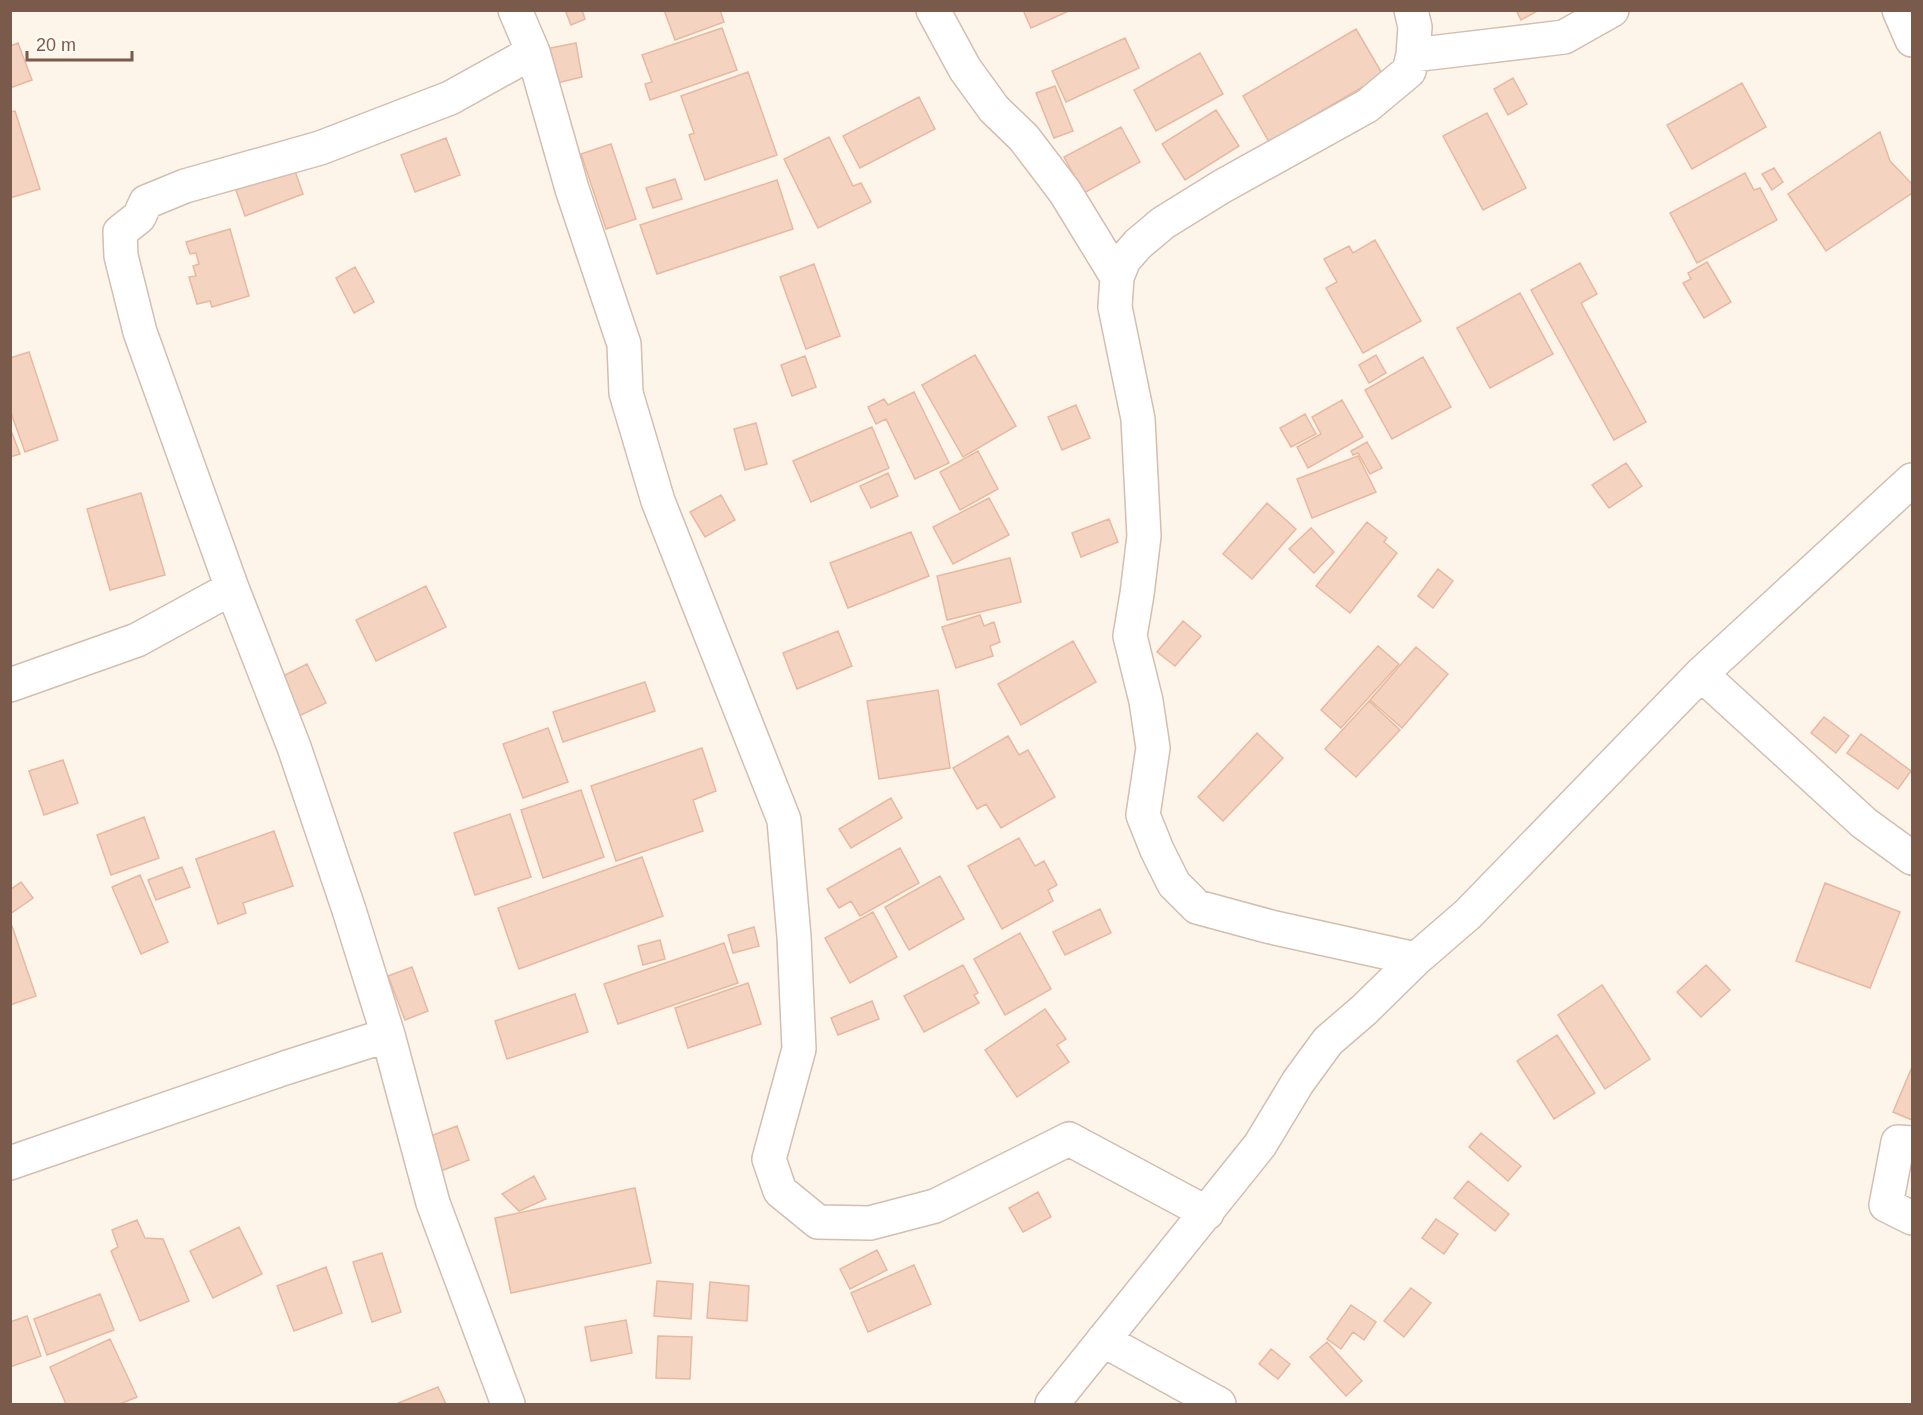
<svg xmlns="http://www.w3.org/2000/svg" width="1923" height="1415" viewBox="0 0 1923 1415" font-family="Helvetica,sans-serif">
<style>
.building{fill:#f4d3c0;stroke:#e8b8a0;stroke-width:1.5}
.lines{fill:none;stroke-linecap:round;stroke-linejoin:round}
.minor-casing{stroke:#d3beb1;stroke-width:36}
.minor{stroke:#fff;stroke-width:33}
</style>
<rect width="100%" height="100%" fill="#fdf5ea"/>
<!-- building -->
<path class="building" d="M565 10H582L585 19 571 25Z
M664 10H720L724 22 675 40Z
M1023 10H1071L1031 28Z
M1516 10H1539L1521 20Z
M722 28 737 70 650 100 645 84 652 82 642 55Z
M1356 29 1383 75 1269 142 1243 96Z
M1125 38 1139 68 1066 102 1052 71Z
M18 43 32 80 10 88V46Z
M576 43 582 77 557 83 550 48Z
M1200 53 1223 94 1156 131 1134 90Z
M748 72 777 155 705 180 689 135 694 133 681 96Z
M1513 78 1527 104 1508 115 1494 89Z
M1742 83 1766 127 1692 169 1667 125Z
M1055 86 1073 131 1054 138 1036 93Z
M919 97 935 129 860 168 843 136Z
M1216 110 1239 146 1185 180 1162 144Z
M15 111 40 189 10 198V112Z
M1487 113 1526 188 1483 210 1443 136Z
M1121 127 1140 162 1084 193 1064 157Z
M1880 132 1890 161 1912 184V193L1826 251 1788 194Z
M829 137 853 186 861 183 871 202 818 228 784 159Z
M446 138 460 175 415 192 401 155Z
M611 144 636 219 606 229 581 154Z
M294 168 303 194 245 216 236 190Z
M1774 168 1783 182 1772 190 1762 174Z
M1745 173 1754 190 1760 188 1777 220 1697 263 1670 213Z
M675 179 682 199 653 208 646 188Z
M777 180 793 229 657 274 640 225Z
M230 229 249 296 212 307 210 301 197 304 189 277 196 276 193 266 199 264 196 253 190 254 186 242Z
M1375 240 1421 321 1363 353 1326 288 1337 282 1324 259 1349 246 1353 253Z
M1707 262 1731 302 1704 318 1683 283 1691 279 1688 273Z
M1580 263 1597 294 1581 303 1646 422 1614 440 1531 290Z
M814 264 840 336 806 349 780 277Z
M355 267 374 302 354 313 336 278Z
M1520 293 1553 354 1490 388 1457 328Z
M29 352 58 440 25 452 10 410V358Z
M975 355 1016 426 963 457 922 385Z
M1376 355 1386 373 1369 383 1359 365Z
M805 356 816 387 792 396 781 365Z
M1423 357 1451 407 1392 439 1365 390Z
M914 392 949 463 915 479 886 419 876 424 868 407 884 399 888 405Z
M1342 400 1363 437 1308 468 1297 447 1321 434 1312 417Z
M1076 405 1090 438 1062 450 1048 417Z
M1305 414 1316 434 1291 447 1280 428Z
M756 423 767 464 745 470 734 429Z
M872 427 889 468 811 502 793 461Z
M10 428 20 454 10 457Z
M1367 442 1382 468 1370 474 1358 453 1353 455 1351 451Z
M978 451 998 489 960 510 940 472Z
M1358 456 1376 492 1312 518 1297 479Z
M1626 463 1642 486 1609 508 1592 485Z
M888 473 898 496 871 508 860 486Z
M141 493 165 575 110 590 87 509Z
M721 495 735 520 705 537 690 512Z
M989 498 1009 535 953 564 933 527Z
M1267 503 1296 529 1252 579 1223 554Z
M1109 519 1118 542 1081 557 1072 533Z
M1367 522 1387 538 1384 542 1397 553 1350 613 1316 586Z
M1311 528 1334 552 1314 573 1289 549Z
M911 532 929 576 848 608 830 563Z
M1010 558 1021 602 947 620 937 576Z
M1438 569 1453 581 1433 608 1418 596Z
M426 586 446 627 376 661 356 620Z
M980 615 984 626 994 622 1000 642 990 646 993 656 956 668 942 627Z
M1183 621 1201 636 1175 666 1157 652Z
M838 631 852 666 797 689 783 653Z
M1073 641 1096 682 1021 725 998 684Z
M1378 646 1399 664 1341 728 1321 710Z
M1416 647 1448 674 1402 728 1370 700Z
M307 664 326 703 297 717 277 679Z
M645 682 655 711 563 742 553 712Z
M938 690 950 768 879 779 867 701Z
M1369 701 1400 730 1356 777 1325 749Z
M1824 717 1849 736 1836 753 1811 733Z
M548 728 568 782 523 798 503 744Z
M1257 733 1283 758 1223 821 1198 797Z
M1861 734 1911 771 1898 789 1847 753Z
M1008 736 1019 755 1028 750 1055 797 1001 828 986 804 977 809 953 768Z
M702 748 716 791 693 800 703 831 616 861 591 786Z
M63 760 78 803 44 815 29 771Z
M581 790 604 857 543 878 521 810Z
M891 798 902 818 851 848 839 829Z
M510 814 531 877 475 895 454 833Z
M144 817 159 858 111 875 97 835Z
M274 831 293 886 243 903 246 913 218 924 196 859Z
M1019 838 1035 866 1044 861 1057 885 1048 890 1053 901 1002 929 968 866Z
M900 848 919 883 860 916 851 901 839 908 827 889Z
M642 857 663 916 519 969 498 908Z
M182 867 190 887 156 900 148 880Z
M140 875 168 942 141 954 112 887Z
M940 876 964 919 909 950 885 907Z
M21 882 33 898 10 914V890Z
M1825 883 1900 912 1870 988 1796 961Z
M1100 909 1111 933 1065 955 1053 932Z
M873 912 897 957 850 983 825 938Z
M12 926 36 996 10 1005V927Z
M754 927 759 946 733 953 728 935Z
M1020 933 1051 989 1005 1015 974 959Z
M660 940 665 959 643 965 638 946Z
M724 943 738 983 618 1024 604 984Z
M963 965 978 993 974 995 979 1003 924 1032 904 996Z
M1706 965 1730 990 1701 1017 1677 992Z
M412 967 428 1011 405 1020 388 976Z
M748 983 761 1024 688 1048 675 1008Z
M1602 985 1650 1059 1605 1089 1558 1015Z
M575 994 588 1032 507 1059 495 1021Z
M872 1001 879 1019 838 1035 831 1018Z
M1045 1009 1066 1039 1057 1045 1069 1062 1017 1097 985 1050Z
M1557 1035 1595 1093 1554 1119 1517 1061Z
M1912 1067V1120L1893 1112Z
M457 1126 469 1160 441 1171 428 1137Z
M1481 1133 1521 1166 1508 1181 1469 1147Z
M534 1176 546 1199 519 1211 502 1194Z
M1468 1181 1509 1214 1495 1231 1454 1198Z
M635 1188 651 1263 511 1293 495 1218Z
M1038 1192 1051 1217 1023 1232 1009 1208Z
M1436 1219 1458 1234 1444 1254 1422 1238Z
M137 1220 145 1238 163 1239 189 1301 140 1321 111 1251 118 1247 112 1230Z
M239 1227 262 1274 213 1298 190 1251Z
M877 1250 887 1270 850 1289 840 1269Z
M382 1253 401 1312 372 1322 353 1262Z
M914 1265 931 1304 868 1332 851 1293Z
M326 1267 342 1313 294 1331 277 1286Z
M657 1281 693 1284 691 1319 654 1316Z
M710 1282 749 1286 747 1321 707 1318Z
M1411 1288 1431 1303 1404 1337 1384 1321Z
M100 1294 114 1330 47 1355 34 1319Z
M1351 1305 1376 1322 1364 1340 1353 1332 1341 1349 1327 1339Z
M27 1316 41 1356 10 1367V1322Z
M626 1320 632 1353 591 1361 585 1327Z
M658 1336 692 1337 690 1379 656 1378Z
M110 1339 137 1397 120 1404H66L50 1367Z
M1327 1342 1362 1381 1346 1396 1310 1357Z
M1271 1349 1290 1364 1278 1379 1259 1364Z
M438 1387 446 1404H396Z"/>
<g class="lines">
<defs>
<path id="minor" d="M515 10 533 52 572 189 624 344 626 393 658 501 784 820 794 937 799 1049 769 1159 780 1191 818 1222 870 1223 935 1206 1069 1139 1207 1213
M933 10 965 69 994 109 1024 138 1065 192 1117 277
M1411 10 1415 27 1413 55 1409 71 1367 106 1221 187 1163 223 1138 244 1124 260 1117 277 1115 307 1138 419 1144 536 1137 594 1130 636 1146 701 1153 748 1143 815 1157 850 1174 884 1197 907 1271 927 1416 959
M1899 10 1912 40
M1413 55 1564 37 1612 10
M1701 674 1864 823 1912 858
M10 685 137 640 232 588
M1912 1143 1898 1142 1886 1205 1912 1218
M10 1163 285 1068 388 1035
M1103 1340 1219 1404
M508 1404 433 1203 388 1035 349 910 294 747 232 588 140 332 121 256 120 232 139 217 146 202 185 186 320 148 450 98 533 52
M1052 1404 1260 1145 1298 1082 1328 1041 1364 1010 1416 959 1468 914 1701 674 1912 480"/>
</defs>
<!-- minor casing -->
<use href="#minor" class="minor-casing"/>
<!-- minor -->
<use href="#minor" class="minor"/>
</g>
<!-- border -->
<rect width="1923" height="1415" fill="none" stroke="#7a5a4b" stroke-width="24"/>
<!-- scale -->
<path d="M27 51v9h105v-9" fill="none" stroke="#7a5a4b" stroke-width="3"/>
<text x="36" y="51" font-size="18" fill="#7a5a4b" stroke="#fff9f1" stroke-width="4.5" paint-order="stroke">20 m</text>
</svg>
